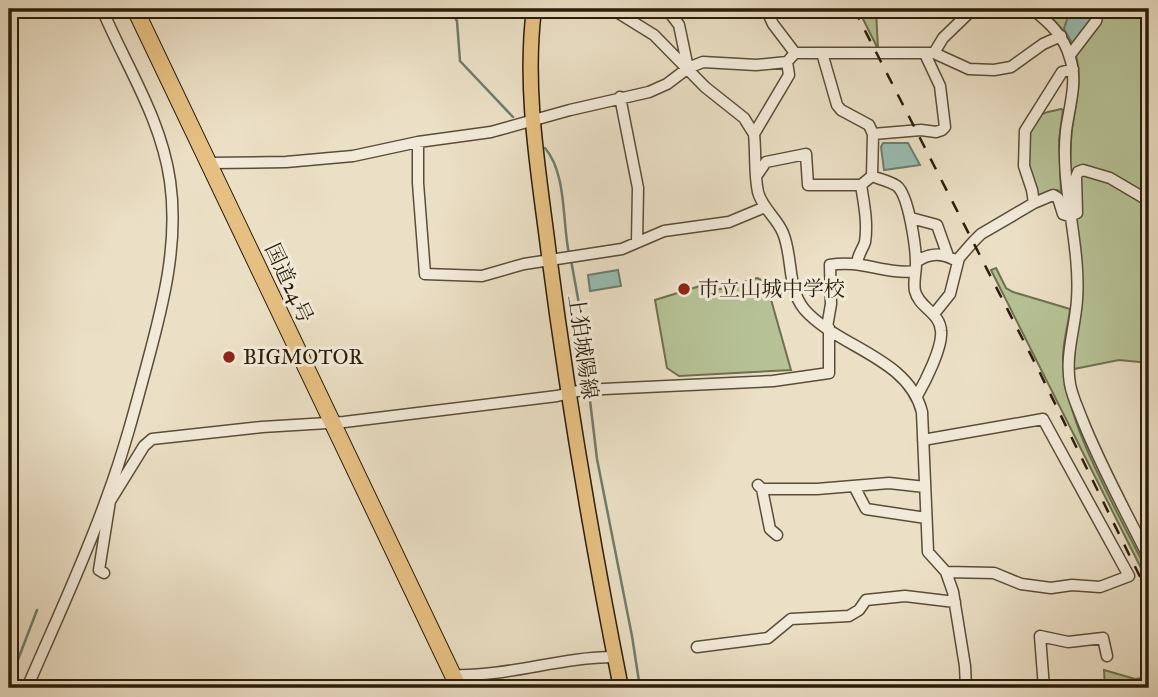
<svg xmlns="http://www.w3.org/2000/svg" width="1158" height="697" viewBox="0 0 1158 697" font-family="'IM FELL Great Primer','Noto Serif JP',serif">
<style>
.green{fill:#b6c296;stroke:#707050;stroke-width:2}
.water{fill:#98bdb2;stroke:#6c7d6e;stroke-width:2}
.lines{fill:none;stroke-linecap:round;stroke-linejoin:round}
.stream{stroke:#6c7d6e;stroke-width:2.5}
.minor-casing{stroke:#5a4e38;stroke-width:13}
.major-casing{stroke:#2a1d09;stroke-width:17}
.highway-casing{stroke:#2a1d09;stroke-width:18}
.minor{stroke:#f2ead9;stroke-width:10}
.major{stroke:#e6c082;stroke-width:14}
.highway{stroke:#e6c082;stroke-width:16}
.rail{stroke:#2a1d09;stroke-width:2.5;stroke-dasharray:12 12;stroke-linecap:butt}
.poi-dot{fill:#8f2418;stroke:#f2ead9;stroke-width:2.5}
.labels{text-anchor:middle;stroke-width:6;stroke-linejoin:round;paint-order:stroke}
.street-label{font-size:21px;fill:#2a1d09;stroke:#f2ead9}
.poi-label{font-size:21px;fill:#2a1d09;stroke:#f2ead9;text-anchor:start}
</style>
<rect width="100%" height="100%" fill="#ebdfc5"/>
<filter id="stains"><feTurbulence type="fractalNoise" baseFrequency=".00286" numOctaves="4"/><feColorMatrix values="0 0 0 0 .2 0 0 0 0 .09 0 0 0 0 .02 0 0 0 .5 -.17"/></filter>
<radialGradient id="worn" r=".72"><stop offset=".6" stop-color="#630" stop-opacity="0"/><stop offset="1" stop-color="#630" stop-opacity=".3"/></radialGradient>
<!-- green -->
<path class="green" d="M858 9H901L894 12 876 10 878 49Z
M1041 9H1077L1069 14 1064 29 1073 45 1081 9H1079H1149V363L1119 360 1074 369C1072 345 1081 323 1082 300 1085 260 1071 222 1070 183 1070 165 1070 147 1072 129 1075 106 1082 83 1077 60 1072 39 1058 22 1041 9Z
M1061 109 1063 110 1059 140 1061 193 1057 190 1036 198C1029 176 1017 132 1040 115 1045 112 1054 111 1061 109Z
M996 268 1006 288 1013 292 1070 309C1068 327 1062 344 1063 362 1065 423 1117 510 1144 565L1141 568 991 270Z
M757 278 766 282 791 370 679 376 667 368 655 300 700 286 703 294Z
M1104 670 1135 679 1149 677V688H1105Z"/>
<!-- water -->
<path class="water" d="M1074 9C1084 8 1088 14 1092 21L1073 45 1064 29 1069 14Z
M883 143H908L920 165 884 170 881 147Z
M618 270 621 286 590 291 588 275Z"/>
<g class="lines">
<!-- stream -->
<path class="stream" d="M450 9 457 21 460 61 513 117
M545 148C567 174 562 221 569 254
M571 260 585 337 588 385
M589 392 597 459 632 636 640 688
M9 683 37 610"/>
<defs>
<path id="minor" d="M612 9 654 35 705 87 744 118 754 134C756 152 754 174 758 192 762 208 777 218 783 233 793 257 787 288 804 309 838 348 908 357 922 412L928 552 946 572 953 592 965 666 966 688
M667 9 679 25 688 68
M766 9 773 24 795 53
M1032 9C1049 22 1064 36 1070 58 1078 82 1069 107 1066 131 1060 188 1081 244 1077 300 1075 329 1065 355 1070 384 1072 396 1078 408 1082 419 1101 467 1126 512 1149 558
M822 53 837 105 841 110 869 125 873 134 872 176 861 185C864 204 868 223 865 242 863 249 858 254 857 263
M934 53 943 38 973 9
M1070 55 1096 21 1099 9
M620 97 638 188 637 242
M754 134 789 75 787 62
M873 134 921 130 936 132 942 130 945 127 940 86 925 54
M418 142V183L425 274 482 276 524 264 622 249 664 231 729 222 765 207
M209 163 286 162 353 156 418 142 491 132 570 110 649 92 667 84 688 68 703 62 756 65 787 62 795 53H934L969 69 994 70 1011 67 1043 44 1061 36
M757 175 766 162 806 154 808 185H861
M872 176C879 179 890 181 897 186 909 196 916 248 916 264 916 273 913 282 915 291 919 308 940 312 941 331 943 347 925 382 917 396
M1034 203 1053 195 1058 198 1063 214 1069 216 1077 213 1076 177 1078 172 1083 170 1110 178 1149 201
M911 218 937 225 948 256
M916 262C927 254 940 252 953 259
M934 314 950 294 959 258 973 242 981 234 1034 203 1032 190 1024 166 1025 131 1062 72 1073 69
M827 327 831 304 830 265C861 259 885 275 915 271
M923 440 1043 419 1129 576 1100 587 1072 585 1051 588 1021 584 994 573 946 572
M758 485 762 489 770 529 777 535
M855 488 866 509 926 518
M762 489H817L889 483 925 487
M104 573 99 570 110 501 144 446 152 439 262 427 344 422 557 396 582 390 773 381 829 373V328
M697 647 768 638 791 619 849 616 859 610 866 600 905 596 955 602
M453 675C507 677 560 657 614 657
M27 688C54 625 84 562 107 497 123 454 135 409 147 364 163 305 179 243 170 181 161 118 126 66 102 9
M1044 688 1040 636 1068 642 1103 638 1107 656"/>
<path id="major" d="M534 9C524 88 538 168 548 247 567 395 592 542 621 688"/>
<path id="highway" d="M135 9 459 688"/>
</defs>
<!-- minor casing -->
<use href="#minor" class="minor-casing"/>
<!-- major casing -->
<use href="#major" class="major-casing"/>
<!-- highway casing -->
<use href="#highway" class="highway-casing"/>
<!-- minor -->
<use href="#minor" class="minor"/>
<!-- major -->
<use href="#major" class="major"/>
<!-- highway -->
<use href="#highway" class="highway"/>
<!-- rail -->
<path class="rail" d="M854 9 1039 371 1149 595"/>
</g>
<!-- markers -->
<g class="poi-dot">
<circle cx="684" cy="289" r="7"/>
<circle cx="229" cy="357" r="7"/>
</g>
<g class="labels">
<!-- street labels -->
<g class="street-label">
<text transform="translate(289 283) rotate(65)" y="7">国道24号</text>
<text transform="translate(583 347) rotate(82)" y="7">上狛城陽線</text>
</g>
<!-- poi labels -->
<g class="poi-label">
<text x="698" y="296">市立山城中学校</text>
<text x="243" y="364">BIGMOTOR</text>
</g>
</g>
<!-- margin -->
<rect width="1158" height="697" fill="none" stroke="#ebdfc5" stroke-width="35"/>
<rect x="10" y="10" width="1137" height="676" fill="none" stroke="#2a1d09" stroke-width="3.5"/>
<rect x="18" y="18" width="1123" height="662" fill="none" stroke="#2a1d09" stroke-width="2"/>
<rect width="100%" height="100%" filter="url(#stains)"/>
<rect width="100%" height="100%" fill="url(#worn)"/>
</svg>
